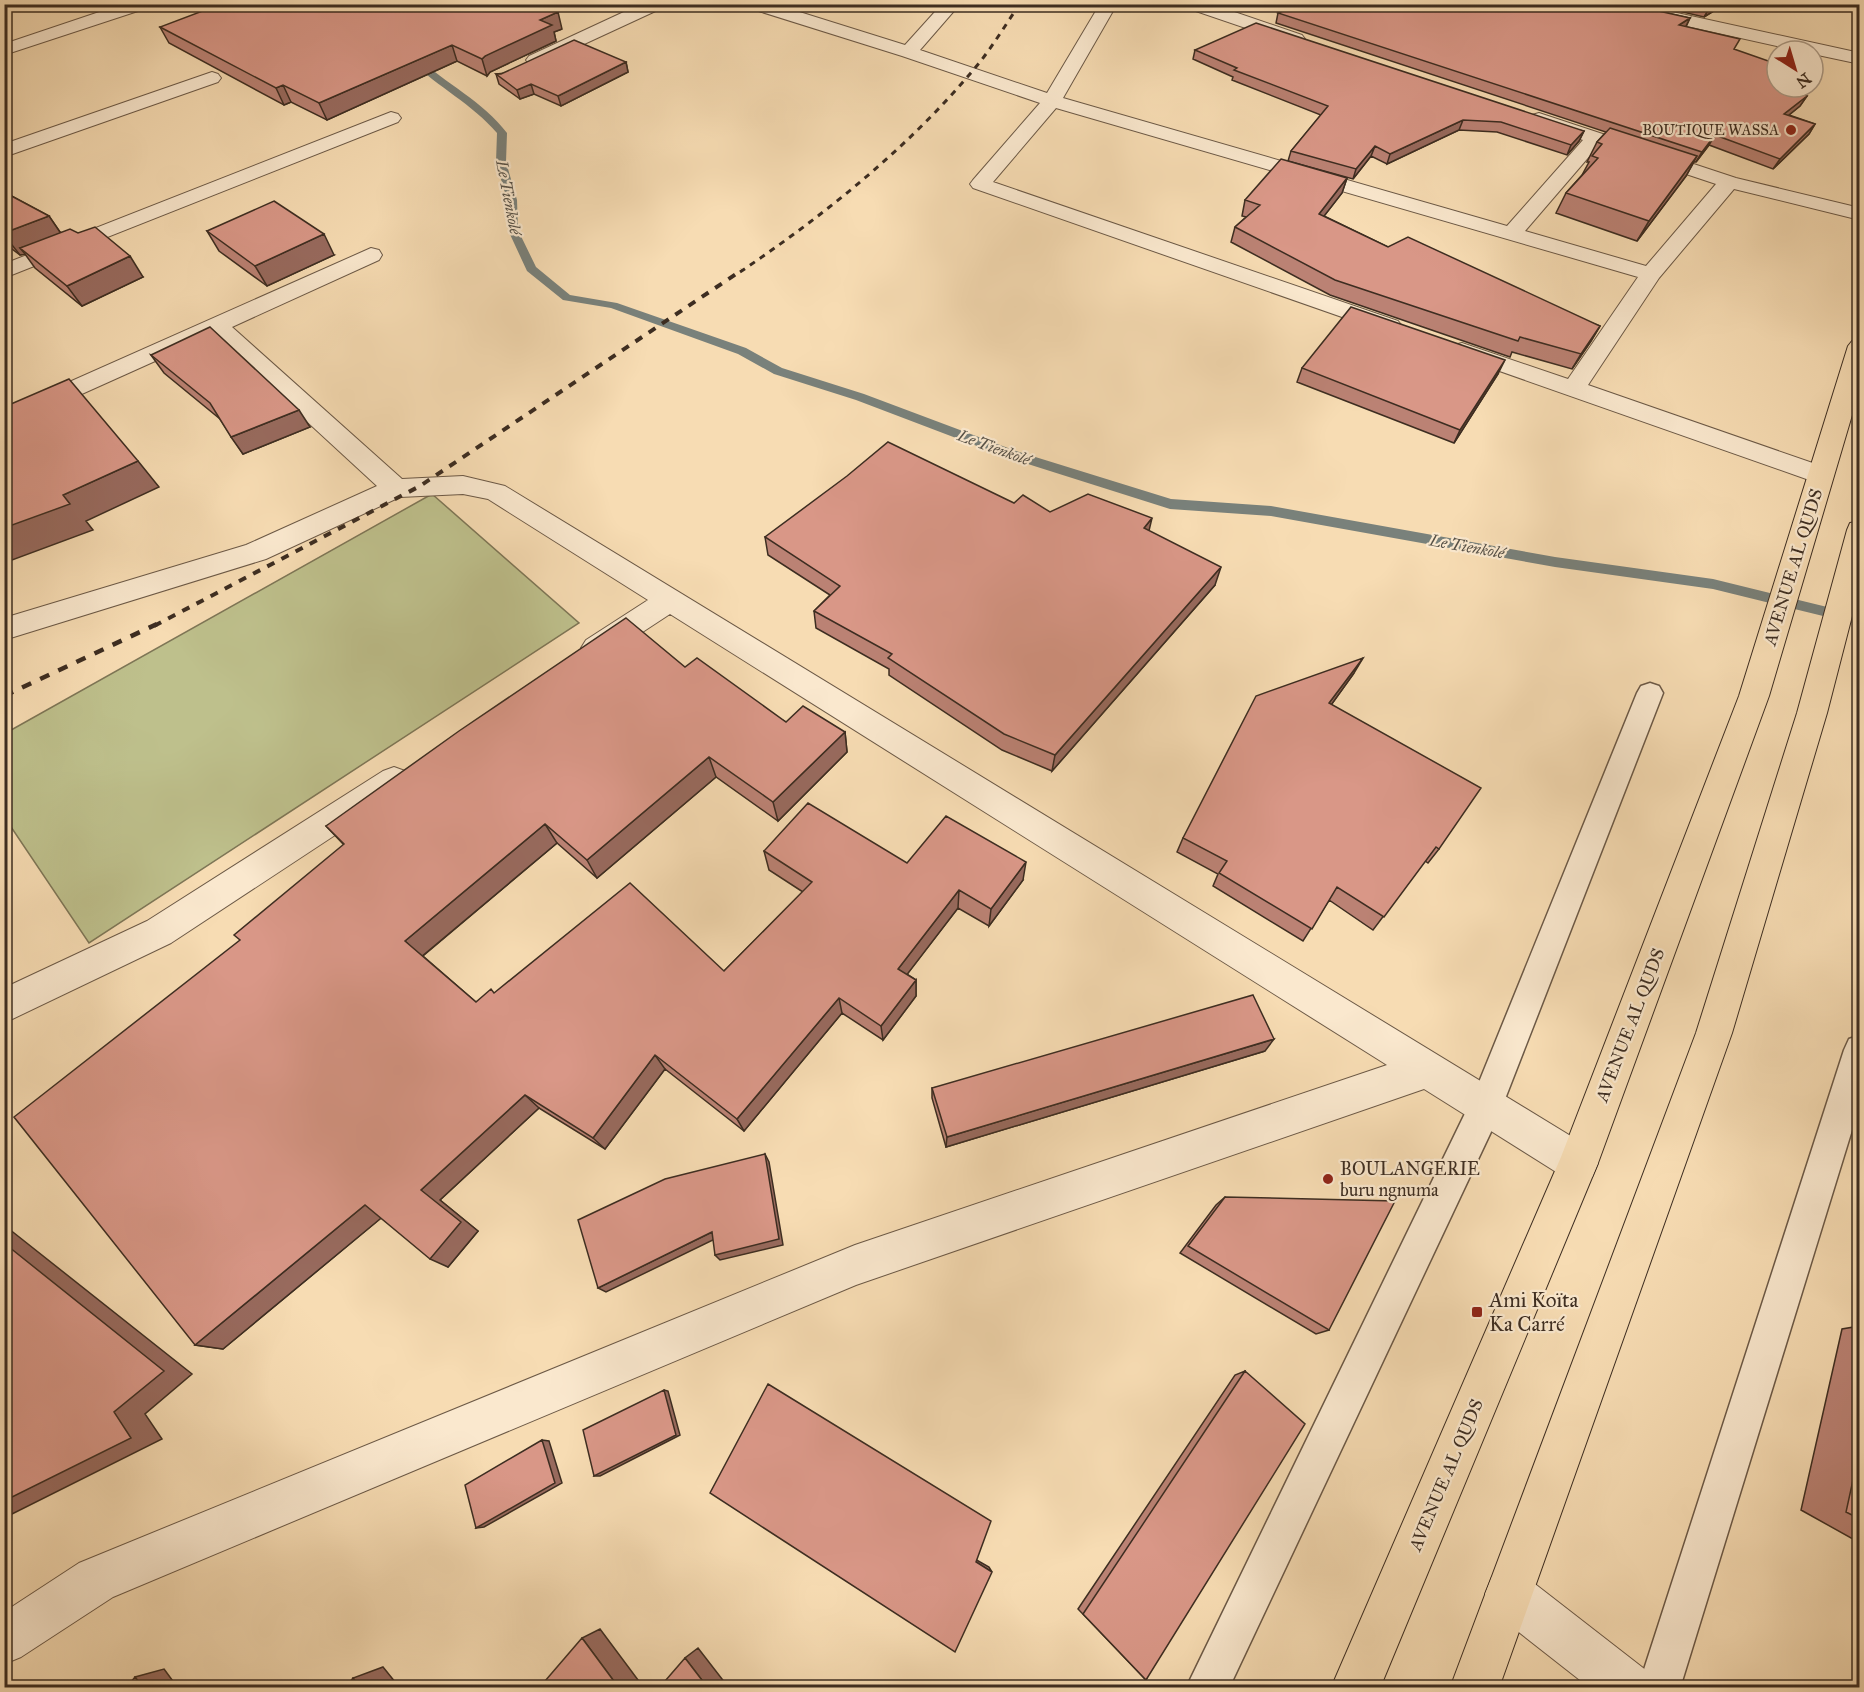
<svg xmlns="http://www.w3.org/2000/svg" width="1864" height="1692" viewBox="0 0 1864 1692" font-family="'IM FELL Great Primer',serif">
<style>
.green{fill:#bec08c;stroke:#7e7656;stroke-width:1.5}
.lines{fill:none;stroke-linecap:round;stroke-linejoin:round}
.stream{fill:#79817b;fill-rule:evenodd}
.lane-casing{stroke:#6c5946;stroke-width:3}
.street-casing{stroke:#6c5946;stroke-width:2}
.primary-casing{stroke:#3d2d21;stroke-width:2}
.lane{fill:#fae8ce;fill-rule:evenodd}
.street{fill:#fae8ce;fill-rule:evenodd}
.primary{fill:#f7dcb3;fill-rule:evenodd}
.rail-far2{stroke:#3d2d21;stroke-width:3;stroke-dasharray:6 6;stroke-linecap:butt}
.rail-far1{stroke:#3d2d21;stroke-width:4;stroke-dasharray:8 8;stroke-linecap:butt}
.rail{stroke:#3d2d21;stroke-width:4.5;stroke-dasharray:10 10;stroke-linecap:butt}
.wall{fill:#bb8274;stroke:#3d2d21;stroke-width:1.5}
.shaded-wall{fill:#986a5e;stroke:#3d2d21;stroke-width:1.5}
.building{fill:#d99787;stroke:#3d2d21;stroke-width:1.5}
.poi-dot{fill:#8f2418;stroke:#fae8ce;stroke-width:2}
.labels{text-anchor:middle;stroke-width:4.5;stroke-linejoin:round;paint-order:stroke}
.far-poi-label{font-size:15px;fill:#3d2d21;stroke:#fae8ce;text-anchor:end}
.far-water-label{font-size:16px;font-style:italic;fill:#565046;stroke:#fae8ce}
.street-label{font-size:18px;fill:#3d2d21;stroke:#fae8ce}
.poi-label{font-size:18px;fill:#3d2d21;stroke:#fae8ce;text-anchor:start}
.near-poi-label{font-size:21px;fill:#3d2d21;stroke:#fae8ce;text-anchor:start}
</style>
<rect width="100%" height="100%" fill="#f7dcb3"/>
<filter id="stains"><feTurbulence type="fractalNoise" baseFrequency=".00333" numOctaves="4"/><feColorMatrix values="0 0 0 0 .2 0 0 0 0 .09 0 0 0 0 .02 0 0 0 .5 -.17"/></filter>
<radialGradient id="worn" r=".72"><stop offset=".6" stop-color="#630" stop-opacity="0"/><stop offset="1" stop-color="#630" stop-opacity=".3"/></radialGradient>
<!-- green -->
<path class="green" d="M432 494 579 623 89 943 5 818 4 734Z"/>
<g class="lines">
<!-- stream -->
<path class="stream" d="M411 57H417C446 84 483 101 507 133L506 162 517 200 518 230 536 267 570 295 617 303 746 348 782 368 864 394 1016 451 1171 499 1271 506 1555 557 1713 579 1860 615V625L1713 589 1555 567 1271 516 1170 509 1006 457 856 400 774 374 738 354 611 308 563 300 527 271 508 230 507 200 496 162 497 133C472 104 438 87 411 61Z"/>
<defs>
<path id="lane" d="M1650 683 1659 686 1663 693 1498 1117 1229 1688H1186L1473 1097 1637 693 1641 686Z
M1860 1035V1104L1680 1688H1638L1844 1050 1849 1039Z"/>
<path id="street" d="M123 4H149L147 8 4 55V44Z
M641 4H664L662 8 541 64H529L526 60 529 56Z
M747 4H774L905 45 942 4H960L920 50 1047 93 1100 4H1117L1063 98 1507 226 1583 140 1532 123 1529 119 1532 115 1539 113 1736 178 1860 208V220L1734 189 1659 278 1588 385 1830 469 1834 475 1830 481 1821 484 1812 481 1454 355 1450 350 1454 345 1462 343 1568 379 1638 277 1056 108 993 182 1398 321 1402 326 1398 331 1390 333 1382 331 973 188 970 184 973 180 1040 103 902 56 749 8ZM1599 145 1716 184 1646 266 1525 231Z
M1185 4H1211L1302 35 1305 39 1302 43H1290L1187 8Z
M1602 4H1636L1860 53V64L1813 54V51H1799L1610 9Z
M212 72 218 74 221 78 218 82 4 157V144Z
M391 112 398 114 401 118 398 122 4 278V264Z
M371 248 379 250 382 255 379 260 232 327 402 479 463 476 505 486 1592 1149 1598 1163 1592 1177 1578 1183 1564 1177 1424 1089 856 1285 113 1597 21 1657 4 1664V1612L79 1563 855 1245 1387 1065 670 614 606 656 596 659 586 656 581 648 586 640 648 600 488 499 463 494 400 497 266 559 4 640V618L246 545 377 486 213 335 4 429V411Z
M394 767 405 771 410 780 405 789 171 943 4 1023V988L147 921 383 771Z
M1509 1570 1526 1577 1647 1671 1654 1688H1590L1492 1611 1485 1594 1492 1577Z"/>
<path id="primary" d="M1860 339V388L1769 696 1598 1163 1380 1688H1331L1561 1157 1739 696 1848 346 1852 341Z
M1860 521V585L1827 713 1732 1033 1499 1688H1450L1696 1033 1797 713 1847 530 1850 523Z"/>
</defs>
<!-- lane casing -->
<use href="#lane" class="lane-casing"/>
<!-- street casing -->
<use href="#street" class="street-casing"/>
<!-- primary casing -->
<use href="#primary" class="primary-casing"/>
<!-- lane -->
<use href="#lane" class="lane"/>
<!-- street -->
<use href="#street" class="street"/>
<!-- primary -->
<use href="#primary" class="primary"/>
<!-- rail-far2 -->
<path class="rail-far2" d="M740 272C826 214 909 147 975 68 992 48 1005 25 1020 4"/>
<!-- rail-far1 -->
<path class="rail-far1" d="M154 626 420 486 742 270"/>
<!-- rail -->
<path class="rail" d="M4 696 157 624"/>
</g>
<!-- wall -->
<path class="wall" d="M1269 4H1627L1690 18 1686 27 1734 49 1777 87H1809L1800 94 1807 96 1800 106 1789 115 1815 124 1809 134 1773 169 1709 145 1696 162H1694L1686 176 1637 241 1556 213 1566 193 1582 175 1589 162H1587L1597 142 1606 132 1276 23 1278 13 1283 11Z
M1649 4H1725L1704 17Z
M160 27 562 29 554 32 556 41 490 72 487 76 457 61 327 120 291 102 284 105 169 43Z
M1195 50 1584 131 1579 141 1567 155 1497 132 1459 130 1387 164 1371 156 1353 179 1288 161 1291 151 1321 115 1232 80 1233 77 1193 59Z
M626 62 628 72 561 106 534 94 520 99 499 84 496 74Z
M1347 178 1342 193 1324 216 1388 247 1600 326 1591 341 1572 369 1512 352 1510 357 1330 295 1231 242 1235 227 1246 217 1242 216 1245 200Z
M4 192 49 216 60 232 143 277 82 306 35 268 25 254 20 255 4 243Z
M207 231 334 255 267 286 219 251Z
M151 355 310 427 243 454 220 419 164 373Z
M1302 368 1498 374 1454 443 1297 382Z
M1014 503 1050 512 1149 531 1215 585 1052 771 1002 750 889 675V669L816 628 814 611 830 595 768 555 765 537Z
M685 667 786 722 845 732 847 752 778 821 716 777 597 878 557 843 423 956 476 1002 494 993 724 971 803 892 769 870 764 851 907 863 1023 880 989 926 958 908 907 974 916 980V996L883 1040 842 1013 744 1131 665 1069 605 1149 539 1108 440 1200 478 1231 448 1267 381 1218 223 1349 195 1345 240 940 344 845 326 826Z
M1354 673 1331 705 1439 849 1428 863 1425 861 1373 930 1329 900 1303 941 1213 886 1218 874 1177 852 1183 838Z
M1265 1051 946 1147 932 1098V1088Z
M1225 1197 1329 1330 1316 1334 1180 1253 1216 1205Z
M1860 1326V1543L1801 1510 1842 1329Z
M1245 1371 1146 1680 1078 1609 1235 1375Z"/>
<!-- shaded-wall -->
<path class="shaded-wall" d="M1714 4H1725L1704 17 1710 7Z
M558 12 562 29 554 32 556 41 490 72 487 76 482 59 485 56 540 20Z
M1690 18 1685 28 1679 25Z
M452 45 457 61 327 120 319 103Z
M626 62 628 72 561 106 558 96Z
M531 84 534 94 520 99 517 90Z
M283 85 291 102 284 105 276 88Z
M1803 87H1809L1789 102 1795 92Z
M1807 96 1800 106 1778 124 1784 114Z
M1463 120 1459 130 1387 164 1390 154Z
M1815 124 1809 134 1773 169 1780 159Z
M1584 131 1579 141 1567 155 1571 145Z
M1715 135 1709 145 1696 162 1702 152Z
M1375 146 1371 156 1353 179 1356 169Z
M1697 156 1686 176 1637 241 1649 221Z
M1347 178 1342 193 1314 229 1319 214Z
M49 216 64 238 20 248 25 254 20 255 4 235V233Z
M324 234 334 255 267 286 255 266Z
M130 256 143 277 82 306 67 286Z
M1600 326 1591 341 1572 369 1581 354Z
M1505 360 1498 374 1454 443 1460 430Z
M299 410 310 427 243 454 231 437Z
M138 461 159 487 86 521 93 530 4 563V528L63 495Z
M1152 518 1148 535 1144 528Z
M1221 567 1215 585 1052 771 1055 755Z
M1363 658 1354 673 1321 719 1329 703Z
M845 732 847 752 778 821 773 802Z
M709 757 716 777 597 878 587 860Z
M545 824 557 843 421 957 405 941Z
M1026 862 1023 880 989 926 991 909Z
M959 890 958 908 899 985 898 969Z
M916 980V996L883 1040 881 1026Z
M839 998 842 1013 744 1131 737 1119Z
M1274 1039 1265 1051 946 1147 947 1137Z
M655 1055 665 1069 605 1149 593 1138Z
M525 1095 539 1108 440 1200 478 1231 448 1267 430 1259 421 1190Z
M765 1154 769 1162 783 1245 720 1260 715 1255Z
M365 1205 386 1214 223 1349 195 1345Z
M4 1225 192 1374 145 1414 162 1439 4 1518Z
M712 1232 717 1238 606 1292 598 1288Z
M664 1390 668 1391 680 1435 600 1476H594Z
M542 1440 549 1441 562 1483 484 1527 476 1528Z
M973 1558 989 1567 992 1572 976 1562Z
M600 1629 644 1688H619L582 1638Z
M698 1648 729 1688H708L685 1658Z
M383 1667 400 1688H360L353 1678Z
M164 1669 178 1688H143L135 1677Z"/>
<!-- building -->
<path class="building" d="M221 4H544L558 12 540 20 552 25 485 56 482 59 452 45 319 103 283 85 276 88 160 27Z
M1291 4H1627L1690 18 1679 25 1740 39 1734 49 1777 64V87H1803L1795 92 1807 96 1784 114 1815 124 1780 159 1715 135 1702 152 1278 13 1294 6Z
M1698 4H1714L1710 7Z
M1256 23 1584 131 1571 145 1501 122 1463 120 1390 154 1375 146 1356 169 1291 151 1328 106 1234 70 1237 68 1195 50Z
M574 40 626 62 558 96 531 84 517 90 496 74H501Z
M1610 128 1697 156 1649 221 1566 193 1598 158 1592 156 1602 144 1597 142Z
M1281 159 1347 178 1319 214 1388 247 1408 237 1600 326 1581 354 1520 337 1518 341 1335 280 1235 227 1260 205 1245 200Z
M4 192 49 216 4 233Z
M274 201 324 234 255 266 207 231Z
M95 227 130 256 67 286 20 248 70 229 78 233Z
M1351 307 1505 360 1460 430 1302 368Z
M210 327 299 410 231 437 210 403 151 355Z
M69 379 138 461 63 495 70 504 4 528V407Z
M888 442 1014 503 1023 495 1050 512 1088 494 1152 518 1144 528 1221 567 1055 755 1004 734 888 658 892 654 814 611 840 586 765 537 847 476Z
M626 618 685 667 697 658 786 722 803 706 845 732 773 802 709 757 587 860 545 824 405 941 476 1002 491 989 494 993 630 883 724 971 812 882 764 851 808 803 907 863 946 816 1026 862 991 909 959 890 898 969 916 980 881 1026 839 998 737 1119 655 1055 593 1138 525 1095 421 1190 461 1222 430 1259 365 1205 195 1345 14 1117 240 940 234 935 344 844 326 826 459 731Z
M1363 658 1329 703 1481 788 1439 849 1436 847 1384 917 1337 887 1312 929 1219 873 1227 861 1183 838 1256 696Z
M1253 995 1274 1039 947 1137 932 1088Z
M765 1154 779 1239 715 1255 712 1232 598 1288 578 1220 665 1179Z
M1225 1197 1395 1201 1329 1330 1188 1246Z
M4 1243 164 1371 114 1412 131 1438 4 1501Z
M1245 1371 1305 1424 1146 1680 1083 1614Z
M768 1384 991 1521 976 1562 992 1572 955 1652 710 1493Z
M664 1390 676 1435 594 1476 583 1430Z
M542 1440 555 1483 476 1528 465 1485Z
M1860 1448V1519L1846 1512Z
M582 1638 619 1688H539Z
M685 1658 708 1688H659Z
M135 1677 143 1688H126Z
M353 1678 360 1688H345Z"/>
<!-- markers -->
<g class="poi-dot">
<circle cx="1791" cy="130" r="6"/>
<circle cx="1328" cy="1179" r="6"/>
<rect x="1471" y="1306" width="12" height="12" rx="3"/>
</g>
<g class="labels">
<!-- far-poi labels -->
<g class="far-poi-label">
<text x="1779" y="135">BOUTIQUE WASSA</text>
</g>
<!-- far-water labels -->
<g class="far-water-label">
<text transform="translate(509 197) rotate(79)" y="6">Le Tienkolé</text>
<text transform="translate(994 447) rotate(20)" y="6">Le Tienkolé</text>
<text transform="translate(1467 546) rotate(10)" y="6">Le Tienkolé</text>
</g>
<!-- street labels -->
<g class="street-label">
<text transform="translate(1793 567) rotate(-73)" y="6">AVENUE AL QUDS</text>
<text transform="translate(1630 1025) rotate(-69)" y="6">AVENUE AL QUDS</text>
<text transform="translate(1446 1475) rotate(-67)" y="6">AVENUE AL QUDS</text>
</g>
<!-- poi labels -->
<g class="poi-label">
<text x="1340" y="1175">BOULANGERIE<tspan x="1340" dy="21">buru ngnuma</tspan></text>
</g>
<!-- near-poi labels -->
<g class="near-poi-label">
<text x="1489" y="1307">Ami Koïta<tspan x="1489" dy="24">Ka Carré</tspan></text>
</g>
</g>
<!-- margin -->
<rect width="1864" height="1692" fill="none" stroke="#f7dcb3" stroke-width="24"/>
<rect x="6" y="6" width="1852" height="1680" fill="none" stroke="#3d2d21" stroke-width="3"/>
<rect x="12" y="12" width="1840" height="1668" fill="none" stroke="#3d2d21" stroke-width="1.5"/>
<!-- north arrow -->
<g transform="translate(1795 69) rotate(143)"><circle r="28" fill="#fae8ce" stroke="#ae9d89" stroke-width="1.5"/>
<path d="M0-4.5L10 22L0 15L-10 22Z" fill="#8f2418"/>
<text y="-9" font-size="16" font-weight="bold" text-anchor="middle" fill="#3d2d21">N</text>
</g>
<rect width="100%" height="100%" filter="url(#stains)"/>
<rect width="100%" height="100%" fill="url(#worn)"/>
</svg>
